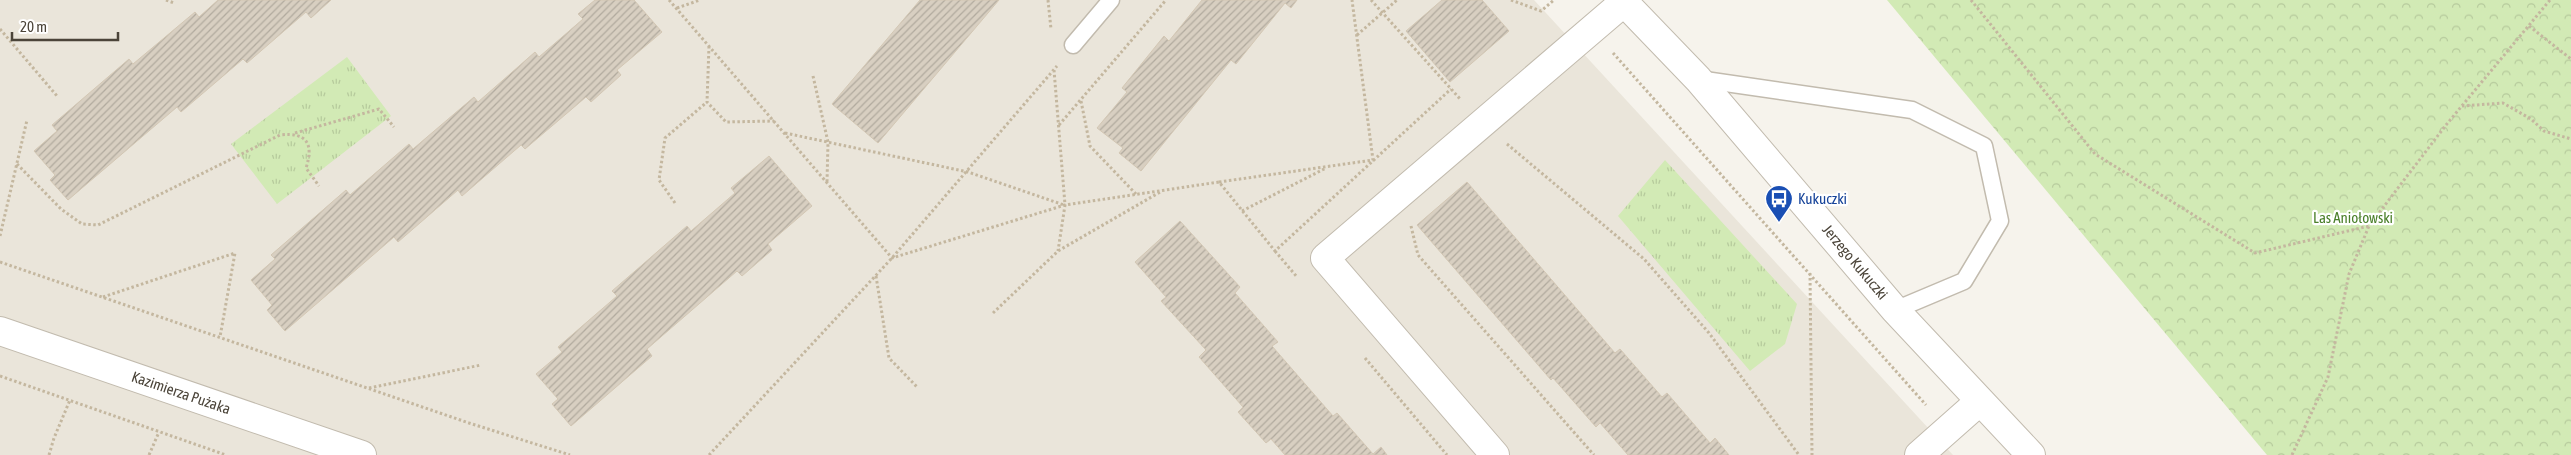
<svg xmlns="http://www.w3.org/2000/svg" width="2571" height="455" viewBox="0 0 2571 455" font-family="'Asap Condensed',sans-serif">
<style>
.residential{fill:#eae5da}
.forest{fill:url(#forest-crowns)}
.park{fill:url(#park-tufts)}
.building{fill:url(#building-hatch);stroke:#d3c7b4}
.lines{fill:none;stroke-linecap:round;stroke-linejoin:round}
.lane-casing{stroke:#c2bbae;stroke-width:19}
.street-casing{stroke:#c2bbae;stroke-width:30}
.path{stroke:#c4b79f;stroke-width:3;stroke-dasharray:2.5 2.5;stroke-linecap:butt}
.lane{stroke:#fff;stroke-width:16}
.street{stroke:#fff;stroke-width:28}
.labels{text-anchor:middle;stroke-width:4.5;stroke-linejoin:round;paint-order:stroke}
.transit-label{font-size:15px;fill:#164399;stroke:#fff;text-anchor:start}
.park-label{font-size:15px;fill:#4a7f2a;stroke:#fff}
.street-label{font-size:15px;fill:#4b4439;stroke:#fff}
</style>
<defs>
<pattern id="forest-crowns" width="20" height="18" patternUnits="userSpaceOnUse" patternTransform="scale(1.25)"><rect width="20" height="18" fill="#d2eab5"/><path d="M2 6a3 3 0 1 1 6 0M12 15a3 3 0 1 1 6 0" fill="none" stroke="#b6ca9c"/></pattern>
<pattern id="park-tufts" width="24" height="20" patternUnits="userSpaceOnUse" patternTransform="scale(1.25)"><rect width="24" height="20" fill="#d2eab5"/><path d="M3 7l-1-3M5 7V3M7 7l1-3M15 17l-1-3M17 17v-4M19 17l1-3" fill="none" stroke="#b6ca9c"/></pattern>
<pattern id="building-hatch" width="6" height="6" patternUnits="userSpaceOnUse" patternTransform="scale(1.25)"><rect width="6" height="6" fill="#d8cfc1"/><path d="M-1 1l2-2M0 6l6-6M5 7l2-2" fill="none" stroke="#b1aa9e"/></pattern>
</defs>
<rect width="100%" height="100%" fill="#f6f3ec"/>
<!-- residential -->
<path class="residential" d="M0 0H1534L1953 455H0Z"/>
<!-- forest -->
<path class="forest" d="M1887 0H2571V455H2267Z"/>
<!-- park -->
<path class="park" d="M347 57 391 116 277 204 231 144Z
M1665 160 1797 304 1785 344 1750 371 1618 216Z"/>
<!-- building -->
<path class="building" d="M218 0H331L311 18 306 12 247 63 243 59 181 112 177 107 68 200 50 180 55 175 34 151 57 131 52 125 129 59 133 64 195 12 199 17Z
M595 0H634L662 32 617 70 621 75 591 102 586 97 525 149 521 145 462 196 458 190 398 242 394 237 285 331 267 310 272 305 251 280 275 259 271 255 346 190 350 195 409 144 413 149 474 97 478 102 535 52 539 57 583 19 578 14Z
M920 0H999L878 143 832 104Z
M1202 0H1297L1291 8 1285 3 1236 64 1231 60 1141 171 1119 153 1123 148 1097 128 1127 92 1122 88 1164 36 1169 41Z
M1442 0H1482L1509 31 1450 82 1406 31Z
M769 156 812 206 768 244 772 250 742 276 737 271 647 349 652 356 571 426 552 404 558 399 536 374 562 352 558 347 617 296 612 291 687 226 691 231 735 193 731 188Z
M1467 182 1615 353 1620 349 1662 397 1667 393 1710 443 1715 438 1729 455H1628L1600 423 1596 427 1553 378 1551 380 1417 225Z
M1180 221 1240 287 1235 293 1278 342 1272 346 1333 416 1337 413 1373 454 1381 447 1387 455H1285L1271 439 1266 443 1238 412 1243 407 1199 357 1206 350 1161 301 1166 297 1135 262Z"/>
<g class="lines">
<defs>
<path id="lane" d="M1073 45 1111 0
M1698 79 1912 110 1984 146 2000 221 1964 281 1895 310"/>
<path id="street" d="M1622 0 1698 79 1895 310 2031 455
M0 331 362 455
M1495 455 1325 258 1624 2
M1919 455 1980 401"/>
</defs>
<!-- lane casing -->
<use href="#lane" class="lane-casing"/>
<!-- street casing -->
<use href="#street" class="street-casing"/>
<!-- path -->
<path class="path" d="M166 0 174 3
M669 0 892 258 1065 205 1219 182 1275 251 1451 89
M1048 0 1051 29
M1371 0 1461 100
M1511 0 1541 11 1554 0
M1971 0 2095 154 2255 253 2369 226
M677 8 700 0
M2529 26 2571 59
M0 29 57 96
M1357 35 1397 0
M709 46 707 102 726 122 774 121
M1613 53 1926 405
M1054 70 1065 205 1058 251
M813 76 828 142 827 182
M1081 101 1090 146 1136 194
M2462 106 2503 103 2531 119 2544 131 2571 139
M1059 125 1166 0
M295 133 379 109 394 127
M785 133 968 172 1064 205
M1507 144 1644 259 1709 333 1799 455
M17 164 61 209 82 224 98 225 280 135C307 132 314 144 306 168L319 186
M1219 182 1373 160 1352 0
M675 203 659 180 665 138 707 102
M1242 211 1326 168
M1411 226 1418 255 1594 455
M0 236 27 120
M1275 251 1297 277
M0 262 469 423 570 455
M1810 273 1812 455
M876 276 889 358 918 388
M103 297 235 253 220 337
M993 313 1058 251 1160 192
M1365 358 1447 455
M0 376 226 455
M369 388 481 365
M49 455 54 438 70 400
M149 455 159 432
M709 455 892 258 1057 66
M2292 455 2328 377 2349 274 2369 226 2446 125 2550 0"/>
<!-- lane -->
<use href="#lane" class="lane"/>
<!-- street -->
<use href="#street" class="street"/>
</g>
<!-- icons -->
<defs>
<symbol id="bus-pin" viewBox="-11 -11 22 30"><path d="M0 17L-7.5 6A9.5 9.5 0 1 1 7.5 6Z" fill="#1a4fb4" stroke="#fff"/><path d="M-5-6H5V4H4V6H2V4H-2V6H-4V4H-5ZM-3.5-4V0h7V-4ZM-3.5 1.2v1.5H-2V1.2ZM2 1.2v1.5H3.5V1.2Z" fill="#fff"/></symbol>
</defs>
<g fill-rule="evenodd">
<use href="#bus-pin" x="1763" y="183" width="32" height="43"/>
</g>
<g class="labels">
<!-- transit labels -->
<g class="transit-label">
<text x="1798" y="204">Kukuczki</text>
</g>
<!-- park labels -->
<g class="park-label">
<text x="2353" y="223">Las Aniołowski</text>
</g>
<!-- street labels -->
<g class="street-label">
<text transform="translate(1855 262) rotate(50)" y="5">Jerzego Kukuczki</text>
<text transform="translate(181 393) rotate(19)" y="5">Kazimierza Pużaka</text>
</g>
</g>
<!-- scale -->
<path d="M12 32v8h106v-8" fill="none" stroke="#4b4439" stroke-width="2.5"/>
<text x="20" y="32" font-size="15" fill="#4b4439" stroke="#ffffff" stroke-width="4" paint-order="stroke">20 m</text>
</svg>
